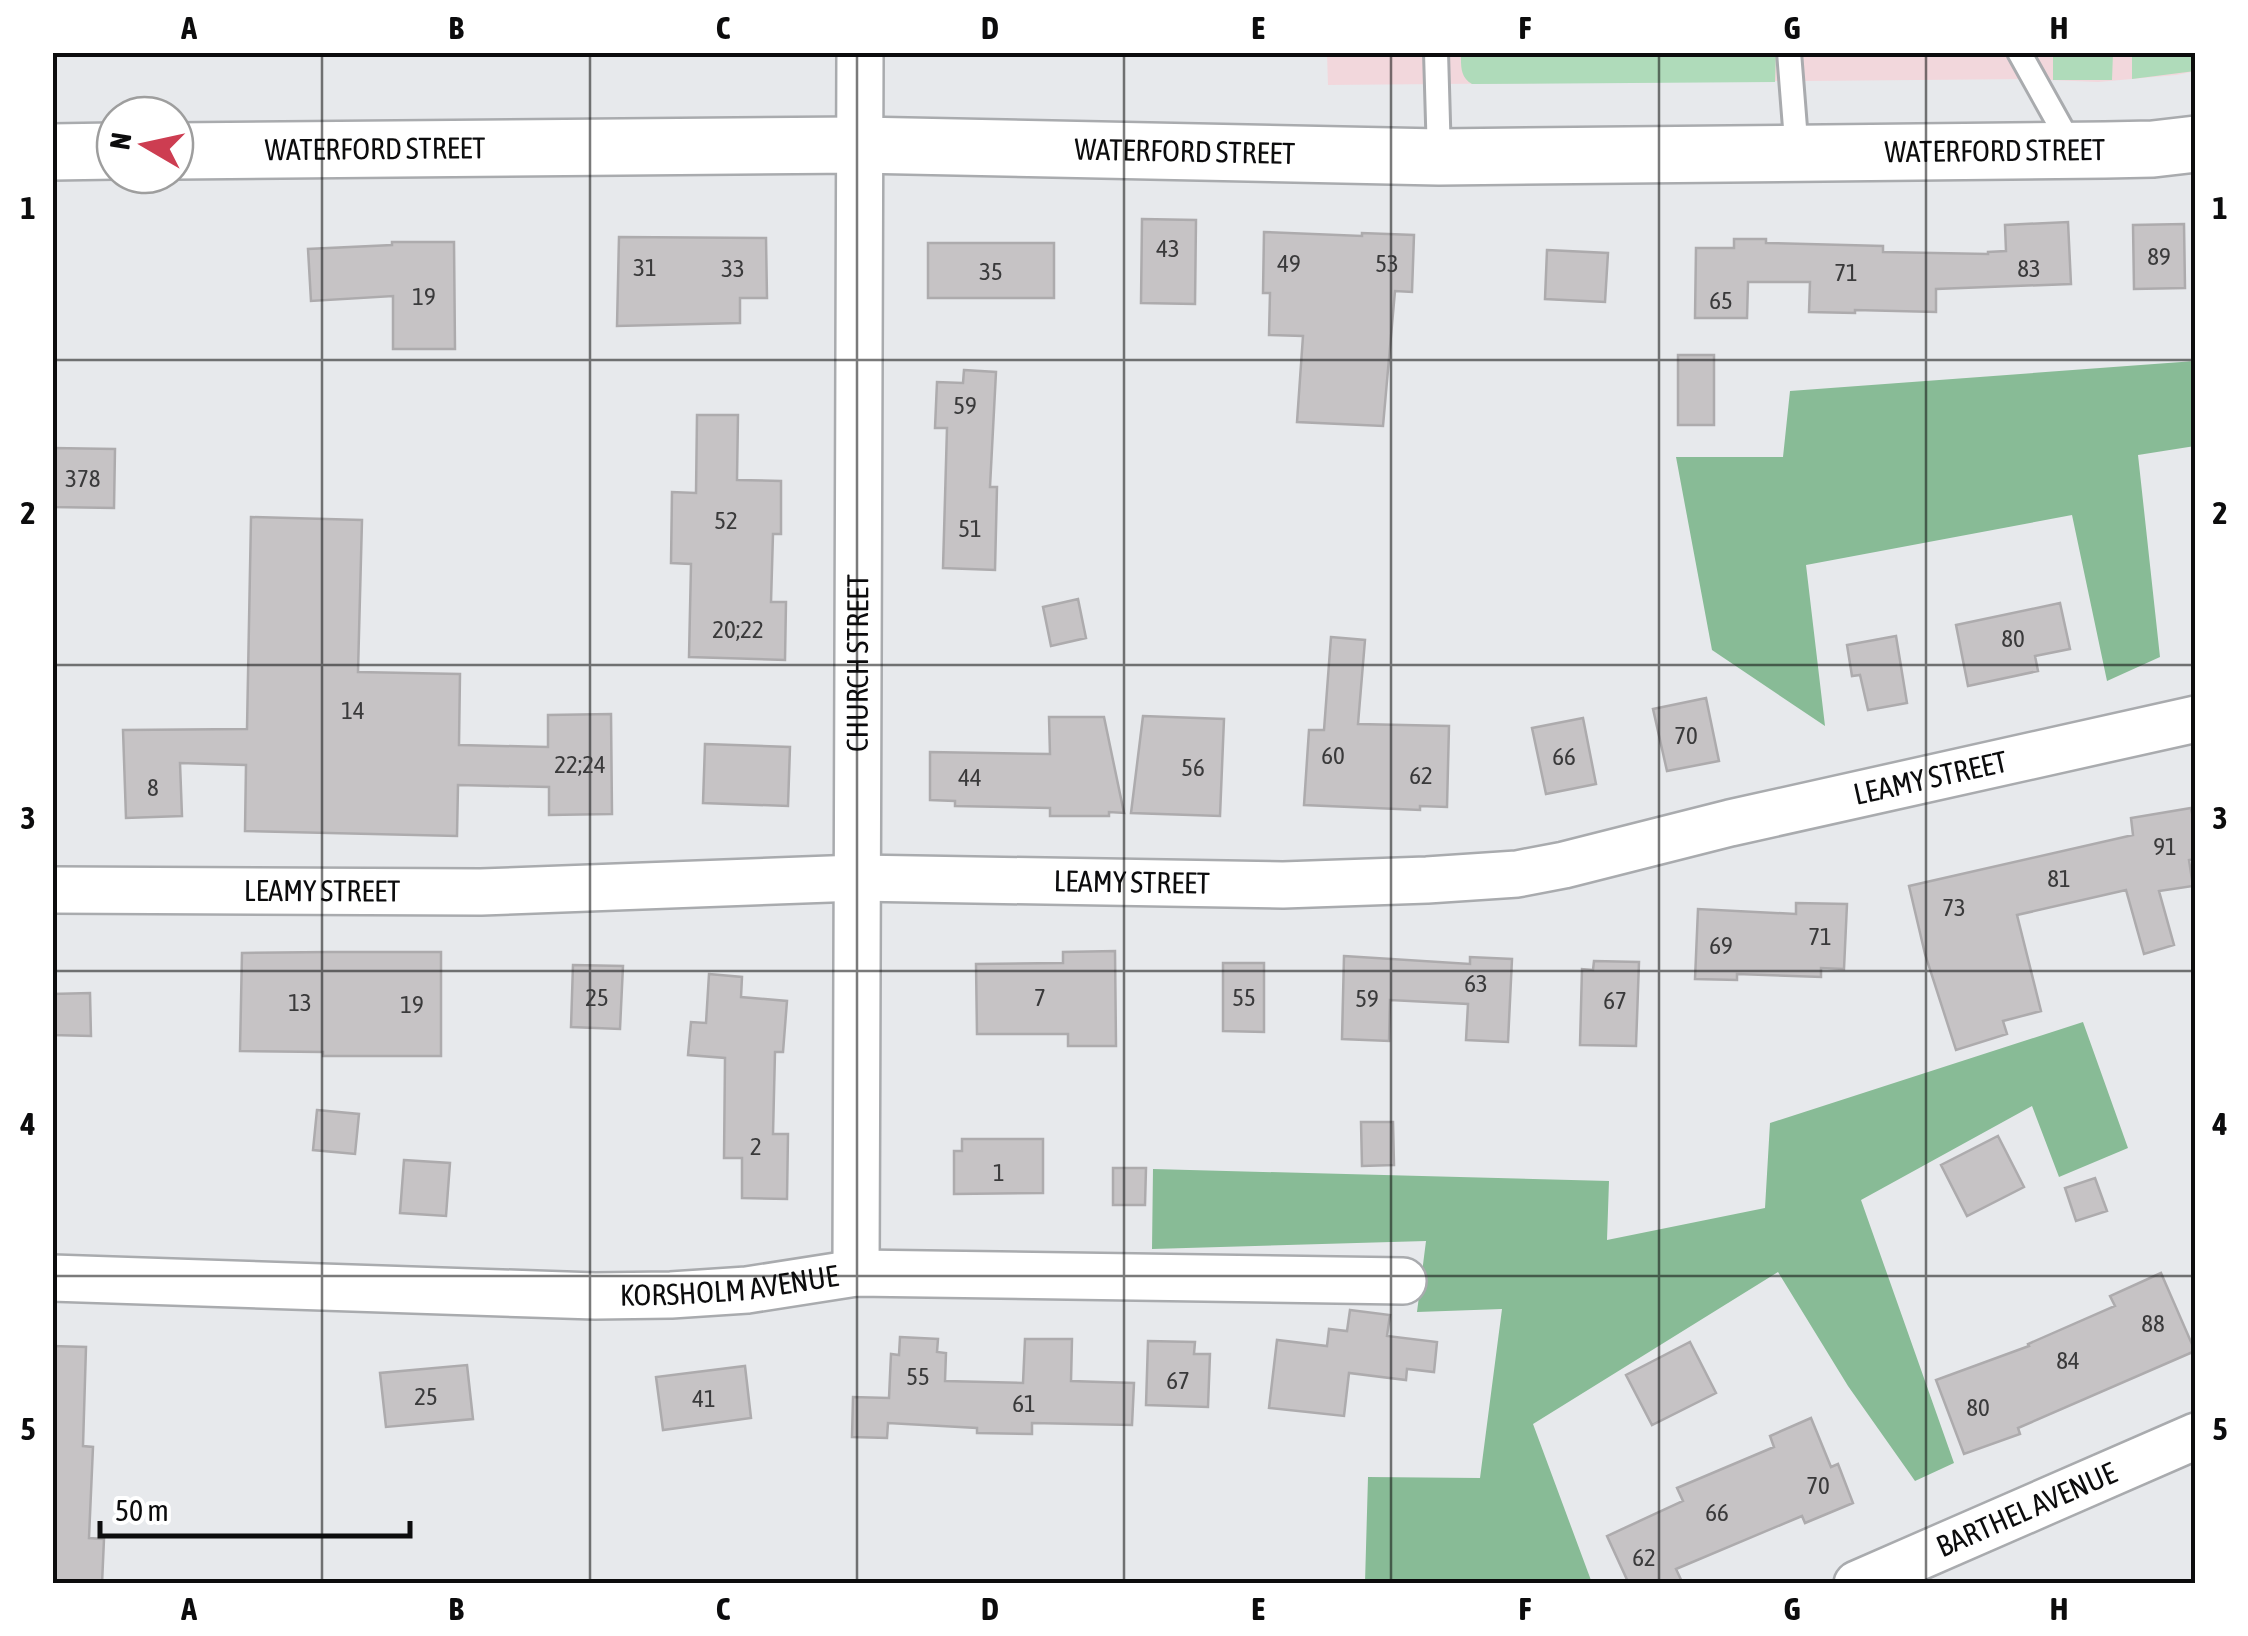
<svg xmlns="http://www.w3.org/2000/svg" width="2248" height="1636" viewBox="0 0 2248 1636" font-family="'Asap Condensed',sans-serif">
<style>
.education{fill:#f2d7dc}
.green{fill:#afdbba}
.forest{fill:#88bb96}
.building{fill:#c6c3c5;stroke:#adabad;stroke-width:2.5}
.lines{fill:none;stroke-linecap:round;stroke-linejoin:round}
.service-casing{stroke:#a9abae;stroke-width:28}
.minor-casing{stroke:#a9abae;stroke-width:50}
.tertiary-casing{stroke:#a9abae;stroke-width:60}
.service{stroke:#fff;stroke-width:22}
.minor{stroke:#fff;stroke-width:45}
.tertiary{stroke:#fff;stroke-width:55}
.grid{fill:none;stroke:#0c0c0d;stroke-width:2.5;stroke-opacity:0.55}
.labels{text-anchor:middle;stroke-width:9;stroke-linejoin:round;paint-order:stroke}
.number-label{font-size:25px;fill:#3a3a3b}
.street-label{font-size:30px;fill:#0c0c0d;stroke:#fff}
.neatline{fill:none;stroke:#0c0c0d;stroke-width:4}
.grid-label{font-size:32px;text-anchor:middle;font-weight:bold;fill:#0c0c0d}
</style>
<rect width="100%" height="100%" fill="#e7e9ec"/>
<!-- education -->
<path class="education" d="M2195 52 2196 71 2176 75 2098 82 2027 79 1328 85 1327 53Z"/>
<!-- green -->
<path class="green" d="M1461 53H1776L1775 82 1472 84C1460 77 1461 66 1461 53Z
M2053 53H2113L2112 80H2053Z
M2132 53H2195V71L2132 79Z"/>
<!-- forest -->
<path class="forest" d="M2195 361V446L2138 455 2160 657 2107 681 2072 515 1806 565 1825 726 1712 650 1676 457H1783L1790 391Z
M2083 1022 2128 1148 2059 1177 2032 1106 1861 1200 1954 1463 1915 1481 1848 1386 1778 1272 1533 1424 1592 1583H1365L1368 1477 1480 1478 1502 1309 1417 1312 1426 1241 1152 1249 1153 1169 1609 1181 1607 1240 1765 1208 1770 1123Z"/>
<!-- building -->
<path class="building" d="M1142 219 1196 220 1195 304 1141 303Z
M2068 222 2071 284 1936 289V312L1855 310V313L1809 312 1810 282H1748L1747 318H1695L1696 248H1734V239H1766V243L1883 246V252L1988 254V252L2006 251 2005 225Z
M2184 224 2185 288 2134 289 2133 225Z
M1264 232 1362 236V233L1414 235 1412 292 1395 291 1383 426 1297 422 1303 336 1269 335 1270 293H1263Z
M619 237 766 238 767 298H740V323L617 326Z
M392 242H454L455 349H393V296L311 301 308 249 392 245Z
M928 243H1054V298H928Z
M1547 250 1608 253 1605 302 1545 299Z
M1678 355H1714V425H1678Z
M964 370 996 372 990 487H997L995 570 943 568 947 428H935L937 382 963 383Z
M697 415H738L737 480 781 481V534H773L771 602H786L785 660 689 657 691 564 671 563 672 492 696 493Z
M52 448 115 449 114 508 52 507Z
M251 517 362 520 358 672 460 674 459 745 548 747V715L611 714 612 814 549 815V787L458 785 457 836 245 831 246 765 180 763 182 816 126 818 123 730 247 729Z
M1078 599 1086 638 1051 646 1043 607Z
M2060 603 2070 649 2035 656 2038 671 1968 686 1956 625Z
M1896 636 1907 703 1868 710 1860 675 1852 676 1847 645Z
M1331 637 1365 640 1358 724 1449 726 1447 807 1420 806V810L1304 805 1309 730H1324Z
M1706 698 1719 761 1667 771 1653 709Z
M1143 716 1224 719 1220 816 1131 813Z
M1049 717H1104L1124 813 1109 812V816H1050V808L955 806V801L930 800V752L1050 754Z
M1583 718 1596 784 1546 794 1532 728Z
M705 744 790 747 788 806 703 803Z
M2191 808 2196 833V859L2189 860 2193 886 2159 891 2174 945 2144 954 2126 890 2017 915 2041 1011 2003 1021 2007 1034 1956 1050 1925 954 1909 886 2133 835 2131 818Z
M1796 903 1847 904 1844 969 1821 968V977L1737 974V980L1695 979 1698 909 1796 914Z
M1115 951 1116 1046H1068V1034H977L976 964 1063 963V952Z
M329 952H441V1056H323V1052L240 1051 242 953Z
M1344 956 1470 964V957L1512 959 1508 1042 1466 1040 1468 1004 1390 1000 1389 1041 1342 1039Z
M1594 961 1639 962 1636 1046 1580 1045 1582 969 1593 970Z
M1223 963H1264V1032L1223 1031Z
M573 965 623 966 620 1029 571 1027Z
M709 974 742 977 741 997 787 1001 783 1052H775L773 1134H788L787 1199 742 1198V1158H724L725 1058 688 1055 691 1022 706 1023Z
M90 993 91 1036 52 1035V994Z
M317 1110 359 1114 355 1154 313 1150Z
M1361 1122H1393L1394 1165 1362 1166Z
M1998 1136 2024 1187 1967 1216 1941 1165Z
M962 1139H1043V1193L954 1194V1151H962Z
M404 1160 450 1163 446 1216 400 1213Z
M1113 1168H1146L1145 1205H1113Z
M2095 1178 2107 1211 2076 1221 2065 1188Z
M2161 1273 2195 1351 2018 1428 2020 1434 1964 1454 1936 1380 2029 1346 2028 1344 2115 1306 2110 1296Z
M1350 1310 1390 1315 1387 1336 1437 1342 1434 1372 1407 1369 1406 1380 1349 1373 1344 1416 1269 1408 1277 1340 1327 1346 1329 1329 1347 1331Z
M900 1337 938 1339 937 1352 946 1353 945 1381 1023 1383 1025 1339H1072L1071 1381 1134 1383 1132 1425 1032 1423V1434L977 1433V1428L888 1423 887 1438 852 1437 853 1397 889 1398 891 1354 899 1355Z
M1148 1341 1195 1342 1194 1354H1210L1208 1407 1146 1405Z
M1690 1342 1716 1393 1652 1425 1626 1375Z
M52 1346 86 1347 83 1446 93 1447 89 1538 104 1539 102 1584H52Z
M467 1365 473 1419 386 1427 380 1373Z
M745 1366 751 1418 663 1430 656 1377Z
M1811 1418 1831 1467 1838 1464 1853 1503 1805 1523 1802 1516 1676 1569 1683 1584H1629L1607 1536 1683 1501 1677 1488 1774 1447 1770 1436Z"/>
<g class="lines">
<defs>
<path id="service" d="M1436 52 1439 157
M1789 52 1797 153
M2019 52 2072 147"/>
<g id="minor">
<path id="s1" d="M52 890 481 892 857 878 1283 885 1427 880 1517 874 1564 865 1730 823 2196 719"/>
<path id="s2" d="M856 1273 860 52"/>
<path id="s3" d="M52 1278 595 1296 671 1295 747 1290 856 1273 1403 1281"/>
<path id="s4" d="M1857 1584 2196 1436"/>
</g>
<g id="tertiary">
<path id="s5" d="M175 151 859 145 1439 157 2105 150 2153 149 2196 144"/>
<path d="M52 152 115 151"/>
</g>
</defs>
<!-- service casing -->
<use href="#service" class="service-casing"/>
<!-- minor casing -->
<use href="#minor" class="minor-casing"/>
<!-- tertiary casing -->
<use href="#tertiary" class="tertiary-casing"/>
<!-- service -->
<use href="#service" class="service"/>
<!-- minor -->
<use href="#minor" class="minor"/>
<!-- tertiary -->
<use href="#tertiary" class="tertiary"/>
</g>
<!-- grid -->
<path class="grid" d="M322 52V1584M590 52V1584M857 52V1584M1124 52V1584M1391 52V1584M1659 52V1584M1926 52V1584M52 360H2196M52 665H2196M52 971H2196M52 1276H2196"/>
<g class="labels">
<!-- number labels -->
<g class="number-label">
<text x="1168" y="257">43</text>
<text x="2159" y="265">89</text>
<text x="1289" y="272">49</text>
<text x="1387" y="272">53</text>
<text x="645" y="276">31</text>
<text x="733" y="277">33</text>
<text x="2029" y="277">83</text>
<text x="991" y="280">35</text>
<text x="1846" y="281">71</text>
<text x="424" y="305">19</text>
<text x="1721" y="309">65</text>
<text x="965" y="414">59</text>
<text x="83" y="487">378</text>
<text x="726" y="529">52</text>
<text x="970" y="537">51</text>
<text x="738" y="638">20;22</text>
<text x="2013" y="647">80</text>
<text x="353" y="719">14</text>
<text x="1686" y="744">70</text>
<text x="1333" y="764">60</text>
<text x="1564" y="765">66</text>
<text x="580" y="773">22;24</text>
<text x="1193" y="776">56</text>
<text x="1421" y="784">62</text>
<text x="970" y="786">44</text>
<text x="153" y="796">8</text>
<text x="2165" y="855">91</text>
<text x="2059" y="887">81</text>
<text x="1954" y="916">73</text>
<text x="1820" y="945">71</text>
<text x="1721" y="954">69</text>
<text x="1476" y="992">63</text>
<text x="597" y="1006">25</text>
<text x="1040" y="1006">7</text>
<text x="1244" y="1006">55</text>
<text x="1367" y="1007">59</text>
<text x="1615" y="1009">67</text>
<text x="300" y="1011">13</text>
<text x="412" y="1013">19</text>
<text x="756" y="1155">2</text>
<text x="999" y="1181">1</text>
<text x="2153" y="1332">88</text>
<text x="2068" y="1369">84</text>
<text x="918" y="1385">55</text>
<text x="1178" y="1389">67</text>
<text x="426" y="1405">25</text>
<text x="704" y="1407">41</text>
<text x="1024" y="1412">61</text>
<text x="1978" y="1416">80</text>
<text x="1818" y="1494">70</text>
<text x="1717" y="1521">66</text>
<text x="1644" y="1566">62</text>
</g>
<!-- street labels -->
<g class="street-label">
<text dy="10" stroke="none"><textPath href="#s5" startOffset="200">WATERFORD STREET</textPath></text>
<text dy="10" stroke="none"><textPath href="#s5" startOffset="1820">WATERFORD STREET</textPath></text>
<text dy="10" stroke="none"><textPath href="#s5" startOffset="1010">WATERFORD STREET</textPath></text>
<text dy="10" stroke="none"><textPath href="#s2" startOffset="610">CHURCH STREET</textPath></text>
<text dy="10" stroke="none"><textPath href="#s1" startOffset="1890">LEAMY STREET</textPath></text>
<text dy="10" stroke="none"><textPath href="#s1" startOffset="1080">LEAMY STREET</textPath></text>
<text dy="10" stroke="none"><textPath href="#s1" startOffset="270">LEAMY STREET</textPath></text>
<text dy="10" stroke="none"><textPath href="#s3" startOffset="678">KORSHOLM AVENUE</textPath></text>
<text dy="10" stroke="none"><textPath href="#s4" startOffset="185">BARTHEL AVENUE</textPath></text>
</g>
</g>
<!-- border -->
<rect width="2248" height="1636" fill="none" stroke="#ffffff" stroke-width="110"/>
<!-- north arrow -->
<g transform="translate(145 145) rotate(279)"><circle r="48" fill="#ffffff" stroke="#9e9e9e" stroke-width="2.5"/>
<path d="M0-8L18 38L0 25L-18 38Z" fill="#cd3d51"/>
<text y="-15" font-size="28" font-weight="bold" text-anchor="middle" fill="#0c0c0d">N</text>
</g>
<!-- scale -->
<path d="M100 1521v15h310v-15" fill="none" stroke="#0c0c0d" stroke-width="5"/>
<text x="115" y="1521" font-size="30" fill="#0c0c0d" stroke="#ffffff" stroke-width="8" paint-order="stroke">50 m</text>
<rect x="55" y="55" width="2138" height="1526" class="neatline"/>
<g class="grid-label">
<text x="189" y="39">A</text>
<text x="456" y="39">B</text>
<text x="723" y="39">C</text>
<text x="990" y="39">D</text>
<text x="1258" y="39">E</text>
<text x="1525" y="39">F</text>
<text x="1792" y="39">G</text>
<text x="2059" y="39">H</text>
<text x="28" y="219">1</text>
<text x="2220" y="219">1</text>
<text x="28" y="524">2</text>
<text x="2220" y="524">2</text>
<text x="28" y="829">3</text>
<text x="2220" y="829">3</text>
<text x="28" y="1135">4</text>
<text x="2220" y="1135">4</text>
<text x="28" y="1440">5</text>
<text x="2220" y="1440">5</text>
<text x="189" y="1620">A</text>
<text x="456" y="1620">B</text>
<text x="723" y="1620">C</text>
<text x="990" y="1620">D</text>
<text x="1258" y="1620">E</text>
<text x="1525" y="1620">F</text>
<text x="1792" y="1620">G</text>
<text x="2059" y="1620">H</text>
</g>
</svg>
